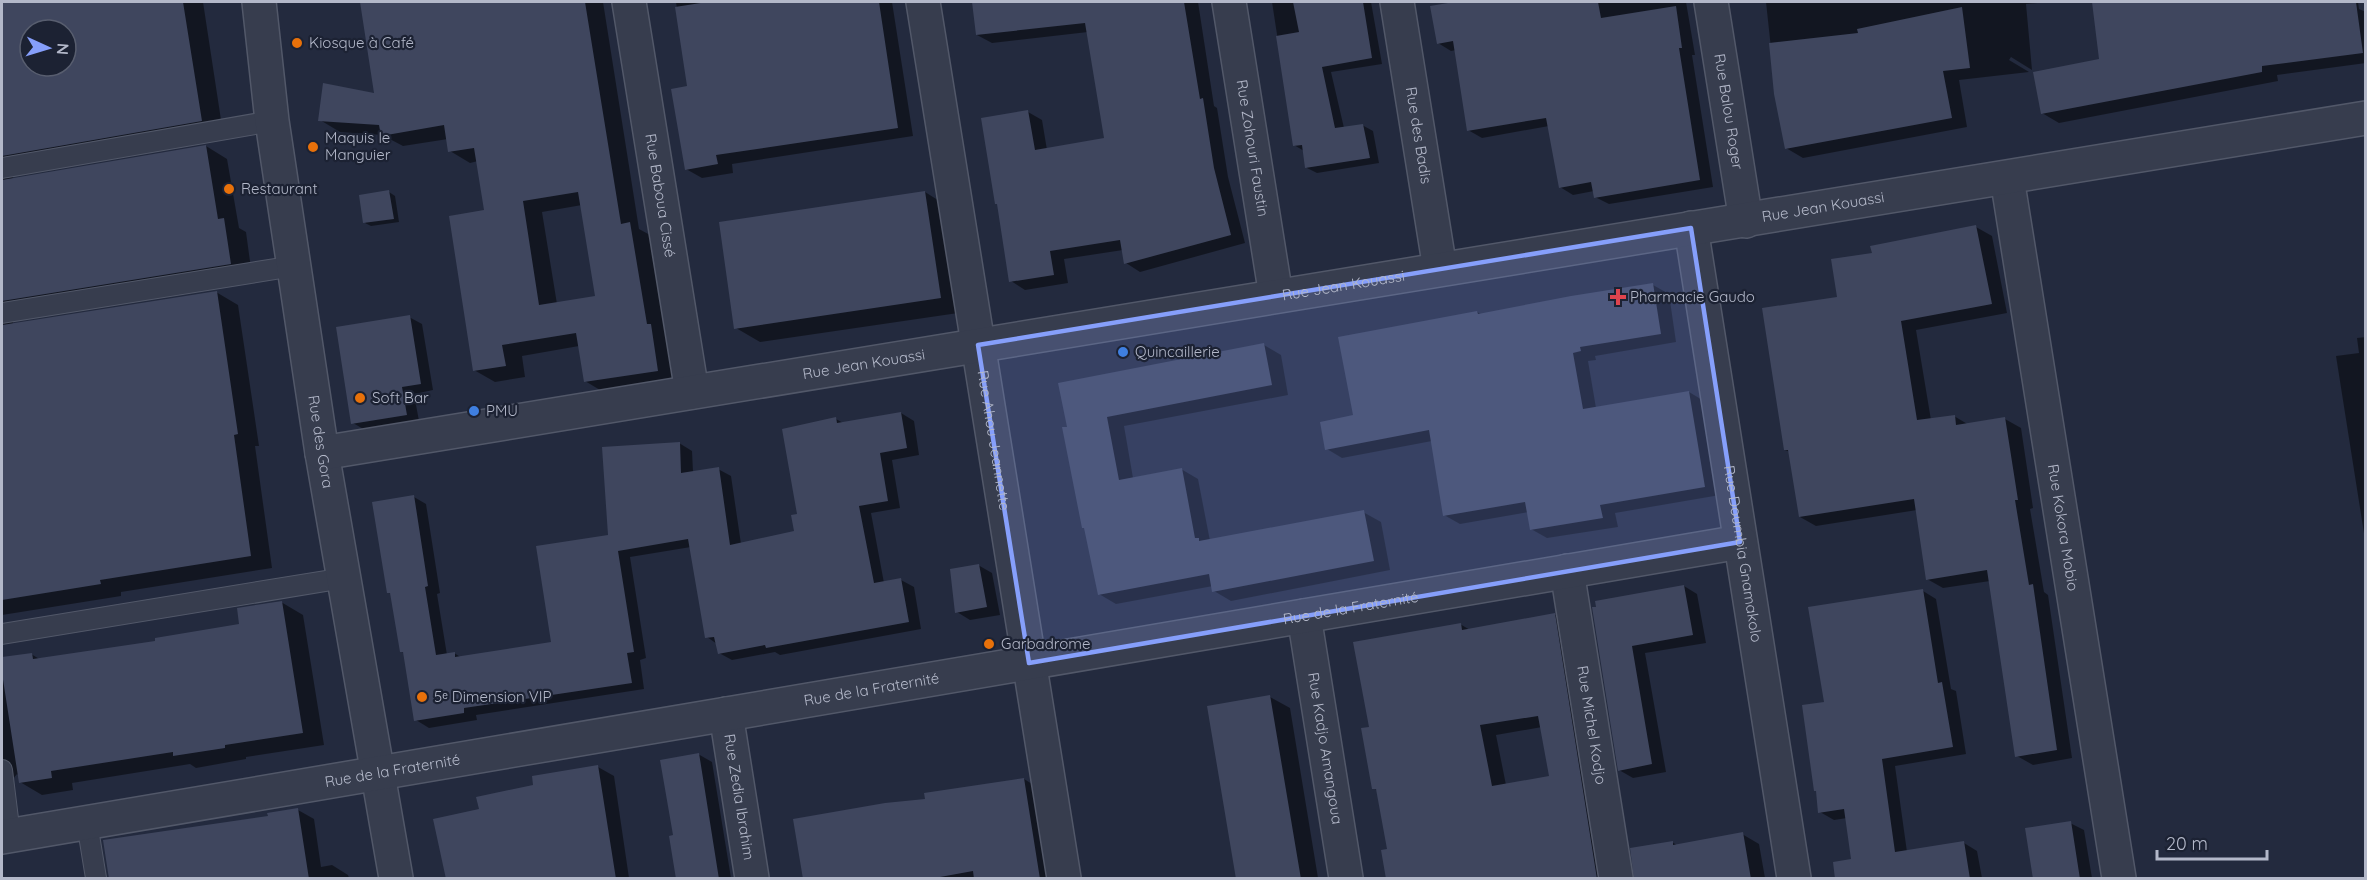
<svg xmlns="http://www.w3.org/2000/svg" width="2367" height="880" viewBox="0 0 2367 880" font-family="Quicksand,sans-serif">
<style>
.shadow{fill:#0007;fill-rule:evenodd}
.building{fill:#3f465e;fill-rule:evenodd}
.lines{fill:none;stroke-linecap:round;stroke-linejoin:round}
.service-casing{stroke:#525869;stroke-width:22}
.minor-casing{stroke:#525869;stroke-width:36}
.service{stroke:#373d4e;stroke-width:20}
.minor{stroke:#373d4e;stroke-width:33}
.marked{fill:#869ffb;fill-opacity:0.2;stroke:#869ffb;stroke-width:4.5;stroke-linejoin:round}
.food-dot{fill:#e8710a;stroke:#1c2233;stroke-width:2}
.health-dot{fill:#e0444e;stroke:#1c2233;stroke-width:2}
.shop-dot{fill:#3f7fe0;stroke:#1c2233;stroke-width:2}
.labels{text-anchor:middle;stroke-width:4.5;stroke-linejoin:round;paint-order:stroke}
.poi-label{font-size:15px;fill:#b3b8c9;stroke:#1c2233;text-anchor:start}
.street-label{font-size:15px;fill:#b3b8c9;stroke:#1c2233}
</style>
<rect width="100%" height="100%" fill="#232a3e"/>
<!-- shadow -->
<path class="shadow" d="M2 2H203L223 133 15 171 12 180 206 146 227 159 239 228 246 232 252 276 16 316 12 325 216 292 238 305 259 446H255L272 568 121 592V596L2 615ZM30 30H66V66H30Z
M361 2H603L639 229 650 235 678 382 605 393 585 381 579 346 522 356 525 377 495 382 474 370 486 211 478 161 470 163 450 151 448 139 403 146 382 135 340 132 320 120 376 95ZM582 205 597 297 557 304 542 212Z
M676 2H892L913 136 732 164 733 173 702 178 686 169 689 88Z
M974 2H1198L1214 106 1217 108 1228 177 1245 243 1140 272 1126 263 1123 250 1064 259 1068 283 1025 290 1011 281 1028 112 1042 120 1047 150 1105 139 1088 32 992 43 977 35Z
M1272 2H1371L1382 64 1331 72 1344 128 1362 125 1373 131 1379 163 1317 173 1307 168 1304 151 1294 145Z
M1460 2H1686L1695 55H1692L1713 187 1609 204 1595 197 1594 191 1573 195 1560 187 1549 126 1482 138 1468 130 1456 50 1451 51 1438 43 1432 7Z
M1766 2H2048L2026 4 2032 70 2011 57 2009 60 2029 72 1959 80 1967 127 1803 158 1786 148 1776 95Z
M2094 2H2358L2359 9 2366 12V63L2277 75 2278 81 2059 123 2042 113 2100 60Z
M389 192 395 196 399 222 371 226 365 223Z
M925 192 949 207 965 312 760 342 736 328Z
M1976 227 1992 236 2007 313 1916 330 1931 420 1954 416 1969 425 2005 419 2021 428 2033 508 2030 509 2044 592 2048 595 2072 758 2033 765 2017 756 1990 581 1943 588 1927 579 1917 510 1816 526 1800 517 1790 452 1785 450 1839 298 1873 254Z
M1653 285 1669 294 1676 342 1595 356 1596 360 1588 361 1596 408 1689 392 1704 401 1720 495 1615 513 1618 527 1547 538 1531 529 1529 512 1460 524 1444 515 1432 441 1342 458 1327 449 1355 417 1477 312 1481 314Z
M409 317 422 324 433 390 414 394 419 421 365 430 353 423Z
M2366 337V546L2336 356 2359 353 2357 338Z
M1264 345 1281 355 1288 395 1124 426 1133 478 1181 469 1198 479 1210 541 1363 512 1381 522 1390 570 1231 601 1214 591 1213 586 1116 604 1099 594 1086 529 1083 527 1064 429Z
M901 413 914 421 919 455 892 460 900 508 871 513 884 583 901 580 914 587 921 629 780 655 775 652 732 660 719 653 717 644 707 637 691 547 630 557 646 658 640 660 644 689 476 715 477 720 429 728 416 720 405 654 401 651 391 594 388 592 414 497 426 504 440 593 437 594 447 655 454 653 462 658 552 643 610 536 679 443 692 451 693 472 718 469 731 476 741 544 796 533 799 515 836 419 843 423Z
M978 565 992 573 1000 615 970 620 957 612Z
M1684 586 1697 594 1706 643 1645 653 1666 772 1633 778 1619 770 1593 608Z
M1923 591 1936 599 1951 689 1956 691 1966 754 1895 766 1907 852 1964 843 1977 851 1982 878H1856L1847 818 1834 820 1820 812 1825 703Z
M281 602 303 615 324 745 246 757V759L196 768 190 764 72 783 73 790 42 795 20 782 19 776 17 774 2 792V659L31 654 41 660 157 642 241 625Z
M1554 614 1571 624 1612 878H1388V851L1378 791 1374 788 1370 728 1460 624 1470 630ZM1542 727 1550 777 1506 785 1496 735Z
M1270 697 1290 708 1318 878H1238Z
M698 754 712 762 731 878H678L675 837Z
M598 767 614 776 629 878H448L481 810 535 786Z
M1024 779 1037 787 1052 878H804L926 800Z
M298 810 314 819 321 867 332 865 348 875 349 878H110Z
M2070 823 2084 830 2092 878H2034Z
M1742 834 1759 844 1765 878H1636L1672 842 1678 846Z"/>
<!-- building -->
<path class="building" d="M2 2H183L202 121 2 156ZM30 30H66V66H30Z
M360 2H585L621 224 630 222 647 324H651L658 371 584 382 576 333 502 345 506 366 473 371 449 216 484 210 474 148 448 152 444 125 381 136 379 125 318 121 323 83 374 93ZM578 192 595 296 539 305 523 201Z
M707 2H879L898 128 716 155 718 164 685 170 671 89 687 86 675 7Z
M972 2H1184L1200 99 1203 98 1214 168 1231 235 1124 264 1120 240 1050 251 1054 275 1009 282 997 204H995L981 118 1028 110 1035 150 1104 138 1085 23 976 35Z
M1293 2H1363L1372 58 1322 67 1335 128 1363 124 1370 158 1305 168 1302 145 1293 146 1276 36 1299 32Z
M1454 2H1598L1601 18 1676 6 1682 48H1679L1700 180 1594 198 1591 182 1559 188 1546 118 1467 131 1453 41 1437 44 1430 6Z
M2092 2H2356L2363 53 2262 66V72L2041 114 2033 72 2099 59Z
M1962 7 1970 68 1943 71 1952 118 1785 149 1774 94 1769 43 1858 33 1857 29Z
M206 145 218 219 224 218 231 264 2 301V180Z
M389 190 394 219 363 223 359 195Z
M925 191 941 298 734 329 719 222Z
M1976 225 1992 304 1901 321 1917 420 1955 415 1956 425 2005 417 2018 500H2015L2029 585 2033 584 2057 750 2015 757 1987 570 1926 580 1914 499 1799 517 1788 450H1784L1762 308 1837 297 1831 259 1872 253 1870 246Z
M1653 283 1661 334 1580 347 1581 351 1573 353 1583 409 1689 391 1705 487 1600 505 1603 518 1530 530 1525 502 1443 516 1429 430 1325 450 1320 422 1353 415 1338 337 1477 311 1478 314 1571 296Z
M217 291 238 434 234 435 251 556 100 580 101 584 2 600V325Z
M410 315 421 384 402 387 407 415 351 424 336 327Z
M1264 343 1272 385 1107 417 1119 480 1182 468 1195 538H1199V541L1364 510 1374 561 1212 592 1209 574 1098 595 1084 528H1082L1062 427H1067L1058 383Z
M901 412 907 448 880 453 888 501 859 506 874 583 901 578 909 622 766 648 765 645 718 654 714 637 705 638 688 539 618 551 634 652 627 653 632 683 464 708V713L414 721 403 652H400L390 593H387L372 502 414 495 428 586 425 587 436 655 455 652V657L551 642 536 546 608 535 602 447 680 442 681 473 719 467 730 545 794 531 791 515 797 514 782 429 836 417 837 423Z
M979 564 987 607 955 613 950 569Z
M1684 585 1693 635 1632 646 1652 764 1618 771 1592 607H1596L1595 601Z
M1923 589 1938 683 1942 682 1953 747 1882 759 1895 852 1964 841 1970 879H1835L1833 862 1851 859 1844 809 1818 813 1816 791H1814L1802 705 1824 702 1808 607Z
M282 601 303 733 225 745V748L173 756V752L51 771 52 778 19 783 2 673V657L32 653 33 659 155 641V638L239 624 237 608Z
M1555 613 1597 879H1386L1381 850 1387 849 1376 789H1372L1361 728 1369 727 1353 642 1461 623 1462 630ZM1538 716 1549 776 1492 786 1480 725Z
M1270 695 1301 879H1236L1207 706Z
M699 753 719 879H676L669 836 673 835 660 760Z
M598 765 616 879H446L433 819 479 809 476 797 533 785 532 776Z
M1024 778 1040 879H974L973 871 929 879H803L793 819 885 803 925 799 924 793Z
M298 808 309 879H109L103 840 268 816 267 813Z
M2071 821 2080 879H2033L2025 828Z
M1743 832 1751 879H1634L1630 848 1673 841V845Z"/>
<g class="lines">
<defs>
<path id="service" d="M2 168 272 121
M2 313 294 266
M2 634 344 578
M2 770 10 835
M87 823 96 878"/>
<g id="minor">
<path id="s1" d="M259 2 272 121 322 453 396 878"/>
<path id="s2" d="M629 2 692 392"/>
<path id="s3" d="M923 2 1064 878"/>
<path id="s4" d="M1229 2 1276 296"/>
<path id="s5" d="M1397 2 1440 269"/>
<path id="s6" d="M1711 2 1746 221"/>
<path id="s7" d="M2007 178 2119 878"/>
<path id="s8" d="M1691 228 1794 878"/>
<path id="s9" d="M322 453 2366 118"/>
<path id="s10" d="M1567 571 1616 878"/>
<path id="s11" d="M1304 616 1346 878"/>
<path id="s12" d="M726 714 752 878"/>
<path id="s13" d="M2 837 1740 542"/>
</g>
</defs>
<!-- service casing -->
<use href="#service" class="service-casing"/>
<!-- minor casing -->
<use href="#minor" class="minor-casing"/>
<!-- service -->
<use href="#service" class="service"/>
<!-- minor -->
<use href="#minor" class="minor"/>
</g>
<!-- marked area -->
<path class="marked" d="M1691 228 1740 542 1029 663 978 345Z"/>
<!-- markers -->
<g class="food-dot">
<circle cx="297" cy="43" r="6"/>
<circle cx="313" cy="147" r="6"/>
<circle cx="229" cy="189" r="6"/>
<circle cx="360" cy="398" r="6"/>
<circle cx="989" cy="644" r="6"/>
<circle cx="422" cy="697" r="6"/>
</g>
<path class="health-dot" d="M1615 288h6v6h6v6h-6v6h-6v-6h-6v-6h6z"/>
<g class="shop-dot">
<circle cx="1123" cy="352" r="6"/>
<circle cx="474" cy="411" r="6"/>
</g>
<g class="labels">
<!-- poi labels -->
<g class="poi-label">
<text x="309" y="48">Kiosque à Café</text>
<text x="325" y="143">Maquis le<tspan x="325" dy="17">Manguier</tspan></text>
<text x="241" y="194">Restaurant</text>
<text x="1630" y="302">Pharmacie Gaudo</text>
<text x="1135" y="357">Quincaillerie</text>
<text x="372" y="403">Soft Bar</text>
<text x="486" y="416">PMU</text>
<text x="1001" y="649">Garbadrome</text>
<text x="434" y="702">5ᵉ Dimension VIP</text>
</g>
<!-- street labels -->
<g class="street-label">
<text dy="5" stroke="none"><textPath href="#s6" startOffset="111">Rue Balou Roger</textPath></text>
<text dy="5" stroke="none"><textPath href="#s5" startOffset="135">Rue des Badis</textPath></text>
<text dy="5" stroke="none"><textPath href="#s4" startOffset="148">Rue Zohouri Faustin</textPath></text>
<text dy="5" stroke="none"><textPath href="#s2" startOffset="196">Rue Baboua Cissé</textPath></text>
<text dy="5" stroke="none"><textPath href="#s9" startOffset="1521">Rue Jean Kouassi</textPath></text>
<text dy="5" stroke="none"><textPath href="#s9" startOffset="1035">Rue Jean Kouassi</textPath></text>
<text dy="5" stroke="none"><textPath href="#s9" startOffset="549">Rue Jean Kouassi</textPath></text>
<text dy="5" stroke="none"><textPath href="#s3" startOffset="444">Rue Ahou Jeannette</textPath></text>
<text dy="5" stroke="none"><textPath href="#s1" startOffset="444">Rue des Gora</textPath></text>
<text dy="5" stroke="none"><textPath href="#s7" startOffset="354">Rue Kokora Mobio</textPath></text>
<text dy="5" stroke="none"><textPath href="#s8" startOffset="330">Rue Doumbia Gnamakolo</textPath></text>
<text dy="5" stroke="none"><textPath href="#s13" startOffset="1368">Rue de la Fraternité</textPath></text>
<text dy="5" stroke="none"><textPath href="#s13" startOffset="882">Rue de la Fraternité</textPath></text>
<text dy="5" stroke="none"><textPath href="#s10" startOffset="156">Rue Michel Kodjo</textPath></text>
<text dy="5" stroke="none"><textPath href="#s11" startOffset="134">Rue Kadjo Amangoua</textPath></text>
<text dy="5" stroke="none"><textPath href="#s13" startOffset="396">Rue de la Fraternité</textPath></text>
<text dy="5" stroke="none"><textPath href="#s12" startOffset="84">Rue Zedia Ibrahim</textPath></text>
</g>
</g>
<!-- border -->
<rect width="2367" height="880" fill="none" stroke="#b3b8c9" stroke-width="6"/>
<!-- north arrow -->
<g transform="translate(48 48) rotate(94)"><circle r="28" fill="#1c2233" stroke="#585e6f" stroke-width="1.5"/>
<path d="M0-4.5L10 22L0 15L-10 22Z" fill="#869ffb"/>
<text y="-9" font-size="16" font-weight="bold" text-anchor="middle" fill="#b3b8c9">N</text>
</g>
<!-- scale -->
<path d="M2157 850v9h110v-9" fill="none" stroke="#b3b8c9" stroke-width="3"/>
<text x="2166" y="850" font-size="18" fill="#b3b8c9" stroke="#1c2233" stroke-width="4.5" paint-order="stroke">20 m</text>
</svg>
